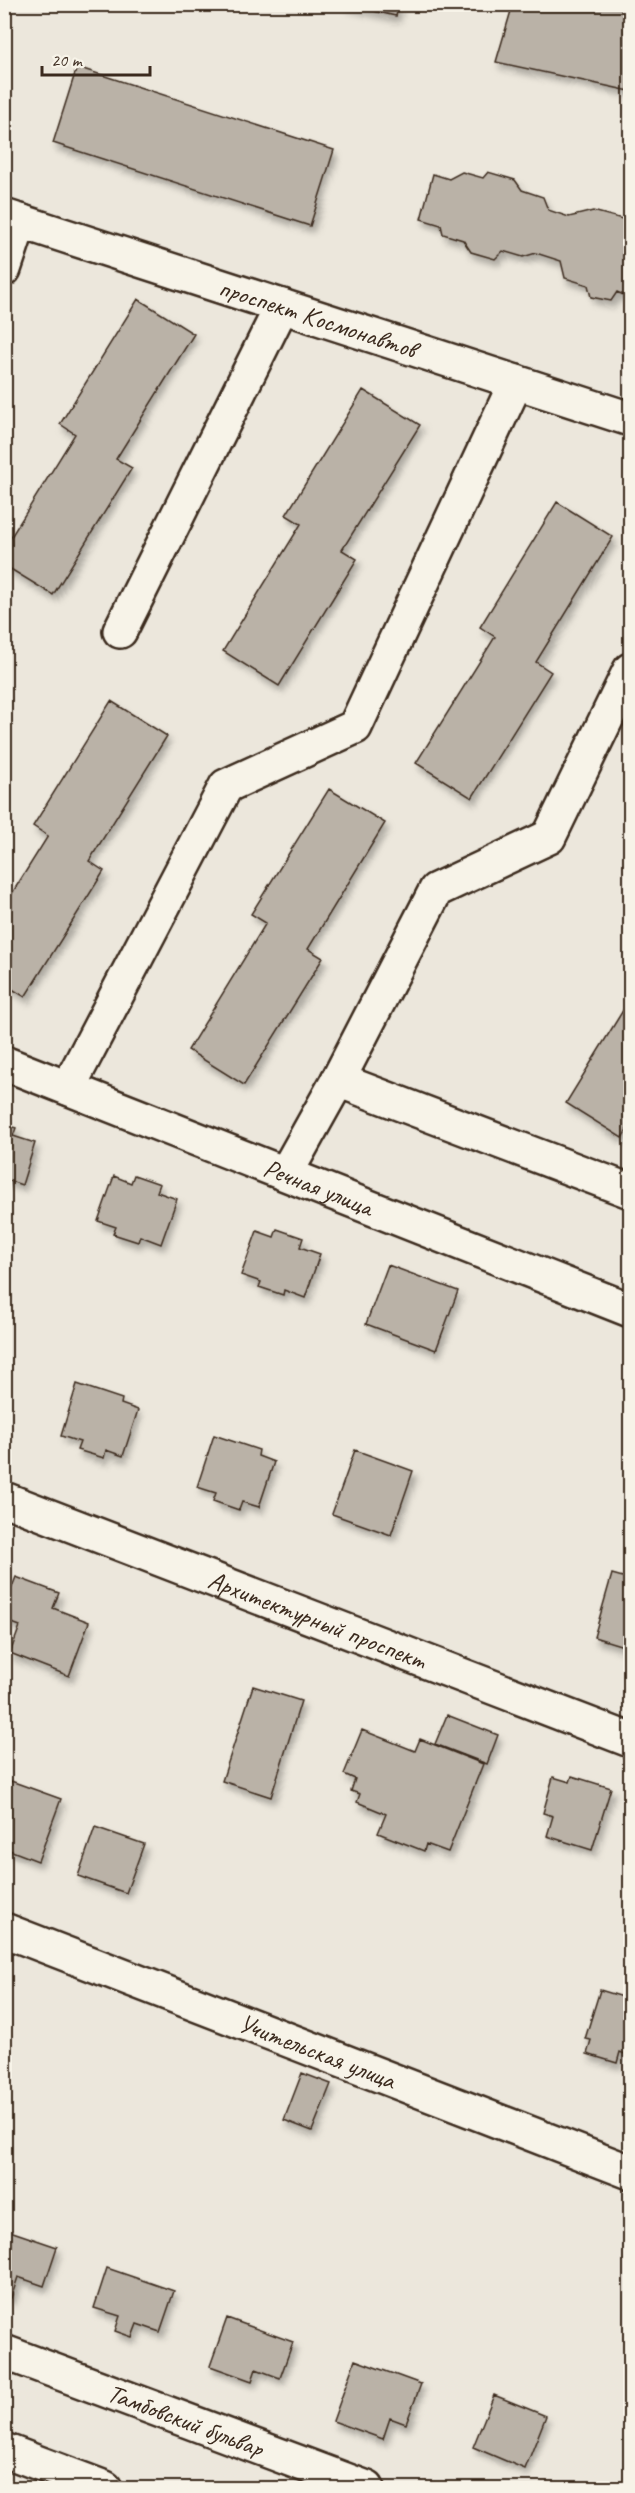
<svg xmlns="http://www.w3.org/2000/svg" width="635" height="2493" viewBox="0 0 635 2493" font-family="Caveat,sans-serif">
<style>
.building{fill:#bab2a7;stroke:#3b2a1e;stroke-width:1.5;filter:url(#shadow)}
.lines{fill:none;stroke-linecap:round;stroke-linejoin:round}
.minor-casing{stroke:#3b2a1e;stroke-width:38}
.minor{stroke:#f7f3e8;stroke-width:33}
.labels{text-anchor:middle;stroke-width:6;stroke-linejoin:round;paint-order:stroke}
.street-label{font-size:26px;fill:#3b2a1e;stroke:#f7f3e8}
</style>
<defs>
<filter id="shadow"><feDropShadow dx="3.5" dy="6" stdDeviation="3" flood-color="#0004"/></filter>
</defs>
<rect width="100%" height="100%" fill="#ece7dc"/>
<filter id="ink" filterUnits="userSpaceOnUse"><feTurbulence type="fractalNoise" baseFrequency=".0167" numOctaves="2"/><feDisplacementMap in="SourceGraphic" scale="12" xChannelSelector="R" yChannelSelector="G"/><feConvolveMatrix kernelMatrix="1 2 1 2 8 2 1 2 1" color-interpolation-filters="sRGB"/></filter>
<g filter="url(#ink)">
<!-- building -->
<path class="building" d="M342 4H399L396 16Z
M513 4H630V91L496 62Z
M77 67 334 150 310 226 53 143Z
M462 172 483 178 488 172 515 180 522 190 543 197 548 210 569 217 593 211 630 221V298L617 292 611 301 591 297 588 285 565 278 561 261 536 253 523 257 503 251 495 259 471 252 463 240 443 234 441 225 421 219 433 174 449 179Z
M138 299 194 334 116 459 132 468 53 595 4 565V548L75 434 60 424Z
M363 390 420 425 342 550 357 559 279 686 223 651 301 524 286 515Z
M557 502 613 537 536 662 551 672 472 798 416 763 495 637 480 627Z
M111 701 167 736 89 861 104 871 25 997 4 984V906L48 836 33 826Z
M329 789 385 823 308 949 323 958 244 1085 188 1050 266 923 251 914Z
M630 999V1124L622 1138 566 1103Z
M4 1124 16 1128 13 1136 35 1143 22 1185 4 1179Z
M134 1175 160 1184 157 1192 177 1199 161 1244 140 1236 138 1242 113 1234 116 1227 98 1221 114 1176 131 1183Z
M277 1229 303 1238 300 1247 320 1254 305 1298 284 1290 283 1295 259 1287 261 1282 241 1275 257 1231 274 1237Z
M388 1265 458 1291 436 1350 366 1324Z
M77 1384 122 1399 121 1404 138 1410 123 1456 106 1450 104 1458 77 1450 80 1442 61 1436Z
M214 1435 259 1450 258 1456 274 1462 259 1507 242 1502 239 1510 213 1501 216 1493 197 1487Z
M355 1450 413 1471 391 1535 332 1514Z
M612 1574 630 1579V1648L594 1637Z
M16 1577 59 1593 53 1608 89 1622 69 1676 10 1653 20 1626 4 1620V1607Z
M253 1686 301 1701 271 1797 222 1781Z
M447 1715 498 1735 487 1764 435 1744Z
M362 1730 415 1751 420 1739 483 1764 448 1852 426 1844 424 1851 378 1833 386 1814 357 1802 360 1794 351 1791 355 1779 344 1774Z
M572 1776 611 1788 592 1850 547 1836 553 1816 543 1813 553 1777 570 1782Z
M11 1781 61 1799 38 1861 4 1848V1798Z
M95 1827 144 1844 126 1893 78 1876Z
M600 1990 630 1999V2056L620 2052 617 2063 587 2054 591 2040 585 2039Z
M302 2073 331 2084 312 2131 284 2120Z
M4 2229 57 2247 44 2286 18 2277 11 2298 4 2296Z
M107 2268 174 2291 160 2332 137 2324 132 2337 115 2331 120 2316 94 2308Z
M227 2318 293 2342 280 2378 256 2369 252 2381 210 2366Z
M355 2360 421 2384 406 2424 390 2418 383 2439 333 2421Z
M494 2395 546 2416 525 2469 473 2447Z"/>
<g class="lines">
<defs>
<g id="minor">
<path id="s1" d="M4 216 630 419"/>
<path d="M4 269 20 221"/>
<path d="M120 631 282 306"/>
<path id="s2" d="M4 1063 630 1310"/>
<path d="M338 1080 436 890 549 837 630 670"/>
<path d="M68 1088 226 786 355 727 516 382"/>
<path d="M286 1173 338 1080 630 1191"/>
<path id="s3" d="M4 1499 630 1740"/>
<path id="s4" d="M4 1930 630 2172"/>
<path id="s5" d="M4 2352 367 2488"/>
<path d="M4 2450 105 2488"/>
</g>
</defs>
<!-- minor casing -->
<use href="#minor" class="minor-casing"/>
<!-- minor -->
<use href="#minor" class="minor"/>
</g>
</g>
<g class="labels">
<!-- street labels -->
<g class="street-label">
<text dy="9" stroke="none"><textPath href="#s1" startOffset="330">проспект Космонавтов</textPath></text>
<text dy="9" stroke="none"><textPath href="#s2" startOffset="338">Речная улица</textPath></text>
<text dy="9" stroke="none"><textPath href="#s3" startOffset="336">Архитектурный проспект</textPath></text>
<text dy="9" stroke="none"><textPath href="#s4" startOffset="336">Учительская улица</textPath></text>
<text dy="9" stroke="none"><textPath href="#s5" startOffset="194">Тамбовский бульвар</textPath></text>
</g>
</g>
<!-- margin -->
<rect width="635" height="2493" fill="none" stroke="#f7f3e8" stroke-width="24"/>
<rect x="12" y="12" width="611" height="2469" fill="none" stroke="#3b2a1e" stroke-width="2" filter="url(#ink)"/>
<!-- scale -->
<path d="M42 66v9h108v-9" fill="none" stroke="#3b2a1e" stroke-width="3"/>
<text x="51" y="66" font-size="18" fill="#3b2a1e" stroke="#f7f3e8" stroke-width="4.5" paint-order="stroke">20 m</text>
</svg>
